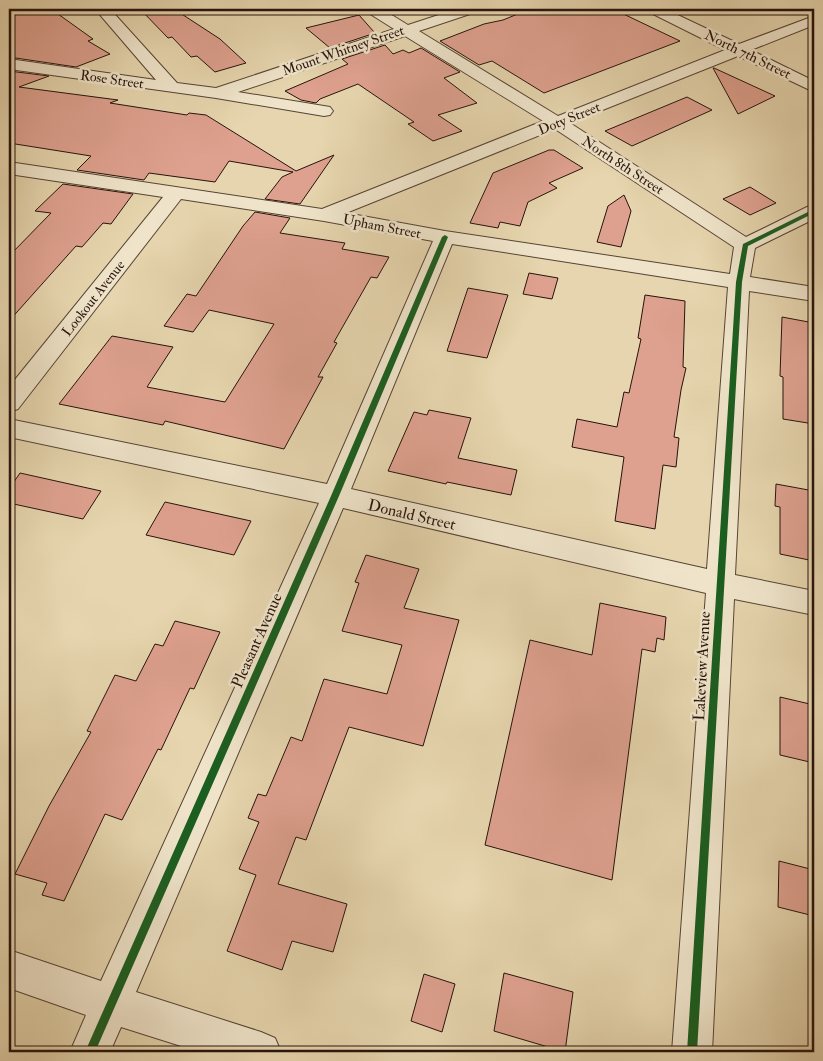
<svg xmlns="http://www.w3.org/2000/svg" width="823" height="1061" viewBox="0 0 823 1061" font-family="'IM FELL Double Pica',serif">
<style>
.building{fill:#dea18f;stroke:#27130c}
.lines{fill:none;stroke-linecap:round;stroke-linejoin:round}
.street-casing{stroke:#574434;stroke-width:2}
.street{fill:#efe4ca;fill-rule:evenodd}
.cycleway-casing{stroke:#efe4ca;stroke-width:3}
.cycleway{fill:#1b5e20;fill-rule:evenodd}
.labels{text-anchor:middle;stroke-width:5;stroke-linejoin:round;paint-order:stroke}
.far-street-label{font-size:14px;fill:#27130c;stroke:#efe4ca}
.street-label{font-size:16px;fill:#27130c;stroke:#efe4ca}
</style>
<rect width="100%" height="100%" fill="#e6d5ae"/>
<filter id="stains"><feTurbulence type="fractalNoise" baseFrequency=".004" numOctaves="4"/><feColorMatrix values="0 0 0 0 .2 0 0 0 0 .09 0 0 0 0 .02 0 0 0 .5 -.17"/></filter>
<radialGradient id="worn" r=".72"><stop offset=".6" stop-color="#630" stop-opacity="0"/><stop offset="1" stop-color="#630" stop-opacity=".3"/></radialGradient>
<!-- building -->
<path class="building" d="M9 9H51L93 39 88 41 110 54 76 67 9 57Z
M140 9H174L220 39 246 63 215 72 197 56 191 57 172 37 168 38Z
M530 9H613L680 41 544 93 492 61 479 65 440 41 484 24 503 20Z
M359 15 375 33 330 48 306 28Z
M385 45 393 54 403 50 409 53 421 48 460 72 444 78 477 103 438 115 462 131 433 141 408 124 414 122 358 84 320 99 316 103 301 100 285 91 348 64 342 59Z
M713 68H714L775 96 738 114Z
M9 71 49 76 19 87 118 100 110 103 187 115 189 113 206 115 296 171 334 155 300 204 265 199 282 177 293 172 229 161 215 182 149 173 144 180 77 170 91 156 9 143Z
M687 97 712 110 632 146 605 131Z
M549 150H554L583 168 549 183 557 188 528 202 520 226 500 222 498 228 470 223 493 173Z
M63 184 133 194 111 224 103 223 82 247 76 246 9 321V256L51 213 35 211Z
M750 187 776 203 750 215 723 199Z
M624 195 631 211 621 247 597 242 608 206Z
M255 212 290 218 280 233 345 243 342 249 389 257 377 278 371 277 334 342 337 343 318 377H323L284 449 165 421 163 425 59 404 112 336 173 347 147 387 225 402 274 324 209 310 193 332 164 326 187 294 196 296 243 226Z
M529 273 558 278 552 299 523 294Z
M468 288 508 295 487 358 447 351Z
M645 295 685 301 683 367 686 368 681 390 674 437 679 438 676 467 663 465 655 529 615 521 624 457 572 447 577 419 617 427 624 392 629 393 641 339 638 338Z
M782 317 814 323V424L783 419V377L780 376Z
M429 410 471 418 458 458 517 470 511 495 447 482 446 484 388 471 414 412 427 415Z
M20 473 101 491 83 519 9 503V489Z
M776 484 814 491V561L780 554V507L775 506Z
M165 502 251 521 234 555 146 535Z
M366 555 419 569 404 608 459 620 423 746 349 727 306 840 296 837 278 884 347 904 333 952 292 941 282 970 227 951 256 875 239 869 259 822 248 818 258 794 266 796 291 737 302 741 324 679 387 694 402 645 342 631 359 583 355 582Z
M600 603 666 617 664 640 657 638 655 652 642 649 612 880 485 845 530 640 592 655Z
M175 621 220 632 194 689 190 688 161 750 158 749 122 820 105 814 64 901 42 895 47 883 15 874 49 806 91 732 87 731 115 675 136 681 155 644 163 646Z
M780 697 814 705V763L780 755Z
M779 861 814 870V916L778 907Z
M504 973 573 992 565 1052 494 1031Z
M424 974 455 984 442 1032 411 1021Z"/>
<g class="lines">
<defs>
<path id="street" d="M95 9H110L177 83 216 88 394 29 367 12 365 9H382L408 25 457 9H478L476 12 419 31 558 116 725 50 649 12 647 9H665L739 44 814 16V25L751 50 814 81V92L738 56 570 123 746 237 807 207 814 205V219L755 248 750 277 814 287V301L749 291 735 575 814 591V615L734 599 712 1052H672L706 593 343 508 136 992 261 1032 275 1038 281 1052H200L121 1027 110 1052H70L86 1015 9 988V950L101 981 319 503 9 437V419L327 484 433 241 324 221 181 199 18 409 9 412V387L163 197 9 174V162L322 209 543 121 405 36 238 92 330 107 333 111 330 115 324 116 216 98 9 69V59L156 80ZM555 129 734 247 730 274 445 231 346 213ZM452 244 728 287 707 569 351 489Z"/>
</defs>
<!-- street casing -->
<use href="#street" class="street-casing"/>
<!-- street -->
<use href="#street" class="street"/>
<defs>
<path id="cycleway" d="M814 209V213L748 246 742 282 697 1052H687L736 282 743 244Z
M445 235 448 237 339 496 95 1052H85L331 496 442 237Z"/>
</defs>
<!-- cycleway casing -->
<use href="#cycleway" class="cycleway-casing"/>
<!-- cycleway -->
<use href="#cycleway" class="cycleway"/>
</g>
<g class="labels">
<!-- far-street labels -->
<g class="far-street-label">
<text transform="translate(343 50) rotate(-19)" y="5">Mount Whitney Street</text>
<text transform="translate(748 54) rotate(26)" y="5">North 7th Street</text>
<text transform="translate(112 79) rotate(8)" y="5">Rose Street</text>
<text transform="translate(569 118) rotate(-22)" y="5">Doty Street</text>
<text transform="translate(623 165) rotate(33)" y="5">North 8th Street</text>
<text transform="translate(382 226) rotate(11)" y="5">Upham Street</text>
<text transform="translate(93 298) rotate(-52)" y="5">Lookout Avenue</text>
</g>
<!-- street labels -->
<g class="street-label">
<text transform="translate(412 514) rotate(13)" y="6">Donald Street</text>
<text transform="translate(256 640) rotate(-66)" y="6">Pleasant Avenue</text>
<text transform="translate(701 666) rotate(-87)" y="6">Lakeview Avenue</text>
</g>
</g>
<!-- margin -->
<rect width="823" height="1061" fill="none" stroke="#e6d5ae" stroke-width="30"/>
<rect x="10" y="10" width="803" height="1041" fill="none" stroke="#27130c" stroke-width="2.5"/>
<rect x="15" y="15" width="793" height="1031" fill="none" stroke="#27130c"/>
<rect width="100%" height="100%" filter="url(#stains)"/>
<rect width="100%" height="100%" fill="url(#worn)"/>
</svg>
